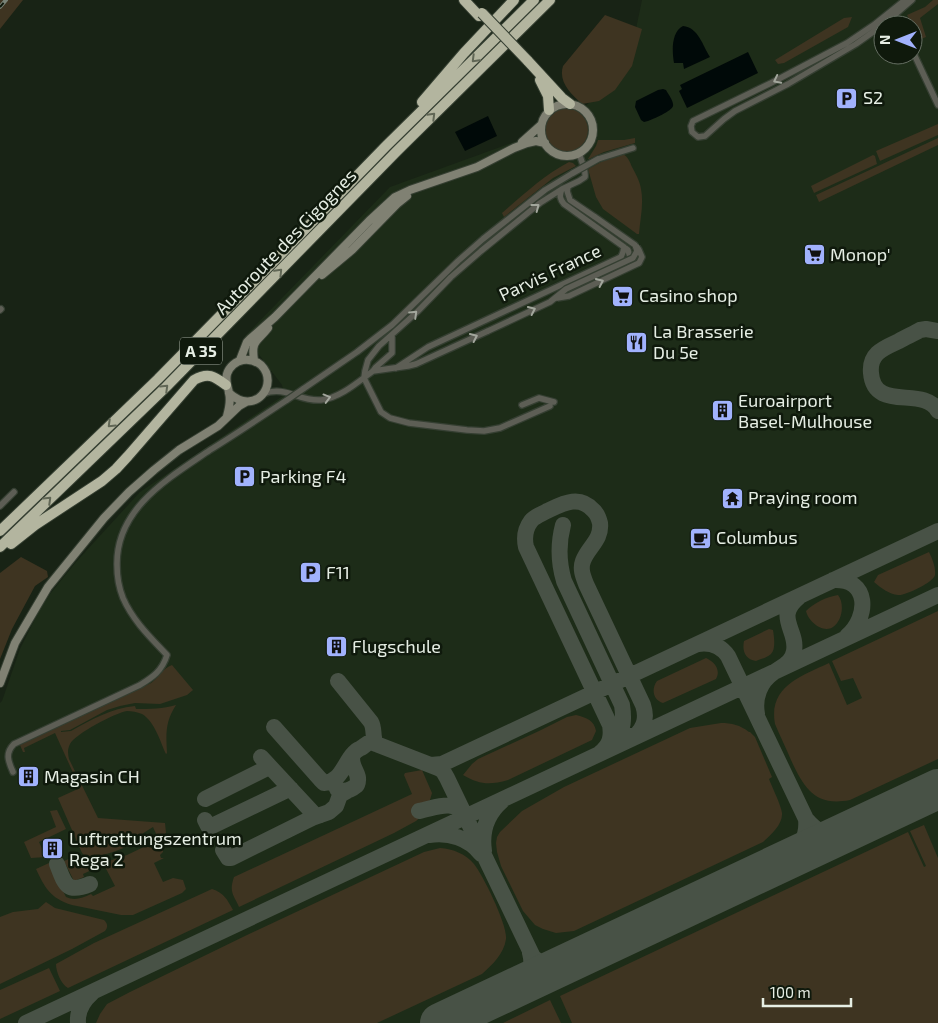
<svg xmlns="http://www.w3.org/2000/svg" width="938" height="1023" viewBox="0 0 938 1023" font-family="'Exo 2',sans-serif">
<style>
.built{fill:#1d2c18;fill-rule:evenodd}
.green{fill:#3e3421}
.water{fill:#000908}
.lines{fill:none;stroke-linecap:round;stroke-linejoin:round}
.taxiway{stroke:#485246;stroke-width:16}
.runway{stroke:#485246;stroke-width:40}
.street-casing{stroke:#353f32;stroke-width:8}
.secondary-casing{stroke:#353f32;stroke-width:10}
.highway-casing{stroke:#353f32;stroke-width:12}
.street{stroke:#5d5e55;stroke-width:5.5}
.secondary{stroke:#808173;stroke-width:8}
.highway{stroke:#b3b59f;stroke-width:10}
.rail-casing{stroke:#788276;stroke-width:4}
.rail{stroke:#0f190c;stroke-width:2;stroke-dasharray:5.5;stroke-linecap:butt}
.street-bridge-casing{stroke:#353f32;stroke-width:8;stroke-linecap:butt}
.highway-bridge-casing{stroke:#353f32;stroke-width:12;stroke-linecap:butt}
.street-bridge{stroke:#5d5e55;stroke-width:5.5}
.highway-bridge{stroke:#b3b59f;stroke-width:10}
.oneway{stroke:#616756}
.oneway2{stroke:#a2a69c}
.labels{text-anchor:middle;stroke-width:5;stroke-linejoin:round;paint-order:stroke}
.shield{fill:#0f190c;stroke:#a6aea3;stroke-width:1}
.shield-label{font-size:16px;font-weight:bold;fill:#e6eee4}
.poi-label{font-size:18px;fill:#e6eee4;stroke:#0f190c;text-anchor:start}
.street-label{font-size:18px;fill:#e6eee4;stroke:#0f190c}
</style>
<rect width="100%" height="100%" fill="#182315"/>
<!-- built -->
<path class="built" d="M642 0H938V1023H0V703L2 701 20 649 40 609 50 594 76 562 140 492 284 395 282 385 245 336 390 187 567 123 628 67ZM883 25H913V55H883Z"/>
<!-- green -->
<path class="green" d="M0 0H23L0 29Z
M933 0H938V4L920 18 926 37 919 40 913 28V25H912L907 15 925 7Z
M605 15 642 29 632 66 615 90 599 101 582 104C571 94 558 82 563 66Z
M852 17 848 27 784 63 778 64 775 60 844 18Z
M544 130a22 22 0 1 1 44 0a22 22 0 1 1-44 0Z
M938 124V135L880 161 876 151Z
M635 138V143L604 152 589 159H588L596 146 598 140H624Z
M938 138V145L819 202 816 195Z
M623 154C628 157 630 162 632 167 636 174 640 182 641 189 644 204 640 220 639 234H637L603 209 596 197 588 169 601 162Z
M873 155 875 156 877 164 814 193 811 186Z
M569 162 573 163 576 166 553 178 504 217 502 213C523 195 544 175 569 162Z
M929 552C932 558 936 568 935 575 934 582 905 596 898 595 889 594 881 588 874 582L878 575Z
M21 557 47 571 48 577 35 586 12 629 0 659V573Z
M838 595C845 604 842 621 833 627 823 634 808 621 806 611 814 603 826 597 838 595Z
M938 611V759L850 800C815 807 804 788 791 760 786 748 780 736 775 724 768 686 802 676 829 663L847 705 862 698 853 678 841 681 832 661Z
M769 629 773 630C774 637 776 649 771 654 767 658 760 659 756 661 745 659 742 651 744 641Z
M706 658C715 662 721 670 716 679L663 703C653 700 651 689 657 681Z
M172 665 193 690 187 695 160 704 135 703 120 706 107 710 70 730 61 731V732L71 731C91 720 111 708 135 706L136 709C150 709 163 709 176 705 165 722 166 734 167 753L166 754C160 741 155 722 142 714 137 712 132 711 127 711 115 713 75 734 70 744 67 750 68 754 69 759L98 818 165 823 166 833 157 836 153 827 137 837 138 839C125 850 109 853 92 858L85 856 82 853 58 798 80 788 55 733 24 748 25 752H23L20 745 151 683C159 677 163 668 172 665Z
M576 715C587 718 594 720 596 731L592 740 508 780C490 785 480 785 463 775L472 764 478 759 539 731 567 717Z
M721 723C732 723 740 725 749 732H750L755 737 772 777 769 779C772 787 781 805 782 813 783 824 771 835 763 842L574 931 556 933 543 929 535 925 523 911 501 866 497 852 496 843 497 837 500 832 522 811 564 787 690 728Z
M422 770 432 793 430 800 423 815 416 821 394 833 239 907C233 894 229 892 234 877L412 794 404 775 405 773Z
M57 810 66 829 39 842 46 857 31 858 24 842 56 827 50 811Z
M924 825 938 858V1023H572L560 996 908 832 924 867 926 866 910 831Z
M150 844 162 845 163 847V852L160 855 161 858H164L154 863 163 882 173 878 183 880 186 889 182 893 133 915H121L72 905C50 898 45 888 36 869L49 863 66 897C75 901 82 898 91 894L93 896 115 886 103 863 127 855Z
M440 848C453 849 466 854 474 864 483 875 508 926 506 939 504 954 492 965 482 974L377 1023H96L100 1014 107 1004 130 992 247 935 424 852Z
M78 855 85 864H97L98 867 83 874 84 877 74 881 64 861Z
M212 889C224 893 227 899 233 910L68 988C61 984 56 972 56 964L94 943Z
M46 902 55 908 104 920C108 924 108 927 105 931L72 949 0 984V917L13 912 38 909Z
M49 968 60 991 0 1019V990Z
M550 1000 561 1023H503Z"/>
<!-- water -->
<path class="water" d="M683 26C698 27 703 46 710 57L684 69 683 63H674C672 52 671 32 683 26Z
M748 52 758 73 687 108 679 91 682 89 680 85Z
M663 89 666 90C668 94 674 101 673 106 672 111 653 119 648 121L644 122 641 120 635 107 636 101 658 90Z
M488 116 497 136 465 151 455 132Z"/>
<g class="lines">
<!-- taxiway -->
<path class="taxiway" d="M938 331 926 329 920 330C913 334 906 337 899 341 884 348 869 353 871 373 874 413 924 385 938 411
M563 525C558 544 558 561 564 581L622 705C624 718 624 730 615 741
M833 580C870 578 869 617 847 636
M698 644C711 642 721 646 728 656L806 819
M338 681 371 722C375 729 372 737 376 744
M757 714C754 698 760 682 773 673 782 666 792 663 794 651 798 630 774 617 799 597
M274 727 320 779 324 783C341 782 344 763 354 753 358 749 356 751 361 748 365 746 366 743 371 742L438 768 443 771 447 778 533 957C548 970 558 965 575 960
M600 753C610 745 612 737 610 725L526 547C524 538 525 529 531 521 535 516 542 514 547 511 562 504 579 494 593 510 597 513 599 519 600 523 602 540 588 547 583 561 580 569 583 576 586 584L643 705C647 717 645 727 635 736 624 735 615 732 609 722
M261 757 313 813 317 816 321 815
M431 765 442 764 938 531
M337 789C344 793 351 790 357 785 362 772 348 767 353 754
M205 799 267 768 272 769
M419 811C436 808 454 798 465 816
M205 820 208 826H212L289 789H291
M429 835C449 832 469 838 481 854
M223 850 228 858H231L312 818 329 812 336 806 340 795 347 791
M484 851C481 831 487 814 502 801
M787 860C800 850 808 837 806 819 818 833 827 837 845 832
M57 864C65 884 66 894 90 884
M505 992C522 983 536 975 530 953
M26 1023 938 595
M78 1023C77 1011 83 1001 92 993"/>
<!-- runway -->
<path class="runway" d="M440 1023 938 789"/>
<defs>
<path id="street" d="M905 0 875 24 847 43 771 83 693 121 691 126 692 132 698 137 705 136 724 119 735 111 788 84 856 44 883 25 912 0
M892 18 898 25
M913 52 938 105
M598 159 633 148
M568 187 567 191 570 200 595 217
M562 189C559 196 560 199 564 204L624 247 628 250 630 257
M0 310 1 309
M396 368 428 347 621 257 623 252 624 247
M373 371 408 366 416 364 488 331
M303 389 357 352 392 325 458 261 483 239 545 190 573 173
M263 394C286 385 299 402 321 400 340 398 358 382 373 371L376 367 392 353V335
M522 405 539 398 554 402
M550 406 500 428 484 431 467 430 409 423 390 418 381 412 364 378 365 371 368 360 379 346 417 312 451 277 481 251 540 203 562 189 579 181 585 177C586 169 581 161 579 153
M0 506 14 492
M13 772C8 761 5 753 14 744L140 685C153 677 162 671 167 655 151 638 133 621 123 598 119 588 117 576 117 565 116 508 169 478 210 450 236 434 261 417 287 400"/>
<path id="secondary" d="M541 130a26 26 0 1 1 52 0a26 26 0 1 1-52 0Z
M522 142 541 125
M322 275 352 250 397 204 407 196
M240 360 247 342 250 339 275 317 369 221 395 197 410 190 477 167 514 148 527 143 536 141 545 143
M254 360C251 340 257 342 268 328
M227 416C229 409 231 401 229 393 228 386 225 382 227 374 229 367 236 361 243 360 250 359 256 361 261 365 280 384 255 417 229 393
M0 683 15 643 48 587 104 518 129 492 154 470 179 450 218 426 239 406 246 402"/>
<path id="highway" d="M464 0 479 16
M527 60 562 98 570 104
M540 80 548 96 549 110
M422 102 464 53 514 0
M0 531 158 379 282 253 386 146 534 0
M11 544 35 525 102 481 116 469 128 456 194 380C208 372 214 376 226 385
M0 547 166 387 397 151 550 0"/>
</defs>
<!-- street casing -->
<use href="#street" class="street-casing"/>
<!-- secondary casing -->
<use href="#secondary" class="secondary-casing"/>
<!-- highway casing -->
<use href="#highway" class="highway-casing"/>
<!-- street -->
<use href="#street" class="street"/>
<!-- secondary -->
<use href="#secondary" class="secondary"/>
<!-- highway -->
<use href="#highway" class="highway"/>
<defs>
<path id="rail" d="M0 7 6 0"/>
</defs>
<!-- rail casing -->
<use href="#rail" class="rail-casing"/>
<!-- rail -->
<use href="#rail" class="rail"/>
<defs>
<path id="street-bridge" d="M573 173 598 159
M557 298 569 296 639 263 642 257 639 250 637 247
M488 331 550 302 566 289 633 258 637 251 635 245 595 217
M287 400 303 389"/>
<path id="highway-bridge" d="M482 13 527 60"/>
</defs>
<!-- street-bridge casing -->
<use href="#street-bridge" class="street-bridge-casing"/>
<!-- highway-bridge casing -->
<use href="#highway-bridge" class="highway-bridge-casing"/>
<!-- street-bridge -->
<use href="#street-bridge" class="street-bridge"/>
<!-- highway-bridge -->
<use href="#highway-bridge" class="highway-bridge"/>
</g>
<!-- one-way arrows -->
<defs><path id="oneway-chevron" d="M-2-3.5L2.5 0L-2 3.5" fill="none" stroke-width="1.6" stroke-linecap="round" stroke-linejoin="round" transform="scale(1.25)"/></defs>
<g class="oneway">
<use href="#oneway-chevron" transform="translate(475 59) rotate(135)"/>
<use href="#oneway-chevron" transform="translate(432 116) rotate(-45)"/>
<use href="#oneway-chevron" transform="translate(279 272) rotate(-46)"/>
<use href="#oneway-chevron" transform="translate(165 388) rotate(-44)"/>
<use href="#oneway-chevron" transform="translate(111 424) rotate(136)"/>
<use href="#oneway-chevron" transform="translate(48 500) rotate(-44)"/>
</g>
<g class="oneway2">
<use href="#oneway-chevron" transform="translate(777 80) rotate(153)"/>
<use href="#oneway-chevron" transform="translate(536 207) rotate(-37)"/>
<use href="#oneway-chevron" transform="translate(600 282) rotate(-25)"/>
<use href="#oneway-chevron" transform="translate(532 310) rotate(-25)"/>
<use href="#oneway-chevron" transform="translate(414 314) rotate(-44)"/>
<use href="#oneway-chevron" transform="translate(474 337) rotate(-25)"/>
<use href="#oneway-chevron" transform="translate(327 398) rotate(-15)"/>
</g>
<!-- icons -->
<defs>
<symbol id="parking-square" viewBox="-11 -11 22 22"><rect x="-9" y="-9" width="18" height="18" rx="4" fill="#a1b2fd" stroke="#0f190c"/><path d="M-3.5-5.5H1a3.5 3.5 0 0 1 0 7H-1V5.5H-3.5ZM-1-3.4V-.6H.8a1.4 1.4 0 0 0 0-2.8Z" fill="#111"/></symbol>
<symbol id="supermarket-square" viewBox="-11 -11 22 22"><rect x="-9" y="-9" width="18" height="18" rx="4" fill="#a1b2fd" stroke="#0f190c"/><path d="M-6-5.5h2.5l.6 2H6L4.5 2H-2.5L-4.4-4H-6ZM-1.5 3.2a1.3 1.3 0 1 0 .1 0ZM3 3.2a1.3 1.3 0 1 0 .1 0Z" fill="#111"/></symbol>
<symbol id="restaurant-square" viewBox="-11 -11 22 22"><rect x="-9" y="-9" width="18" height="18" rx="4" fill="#a1b2fd" stroke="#0f190c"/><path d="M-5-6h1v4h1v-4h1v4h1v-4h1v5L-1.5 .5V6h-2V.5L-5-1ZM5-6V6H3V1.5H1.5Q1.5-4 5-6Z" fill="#111"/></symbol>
<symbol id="building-square" viewBox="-11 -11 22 22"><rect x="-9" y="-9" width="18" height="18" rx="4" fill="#a1b2fd" stroke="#0f190c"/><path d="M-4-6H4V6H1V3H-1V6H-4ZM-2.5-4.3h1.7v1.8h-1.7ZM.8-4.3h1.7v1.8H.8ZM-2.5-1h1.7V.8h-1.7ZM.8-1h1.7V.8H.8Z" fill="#111"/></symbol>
<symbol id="temple-square" viewBox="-11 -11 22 22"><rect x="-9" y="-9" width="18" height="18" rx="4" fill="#a1b2fd" stroke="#0f190c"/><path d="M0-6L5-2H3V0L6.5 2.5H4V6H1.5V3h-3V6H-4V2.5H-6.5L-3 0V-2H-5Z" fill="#111"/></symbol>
<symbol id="cafe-square" viewBox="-11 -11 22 22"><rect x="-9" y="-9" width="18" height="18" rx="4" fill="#a1b2fd" stroke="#0f190c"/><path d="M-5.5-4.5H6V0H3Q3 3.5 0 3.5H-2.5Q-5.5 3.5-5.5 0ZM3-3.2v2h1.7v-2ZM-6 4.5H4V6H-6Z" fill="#111"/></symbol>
</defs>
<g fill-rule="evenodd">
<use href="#parking-square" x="834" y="86" width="25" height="25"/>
<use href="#supermarket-square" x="802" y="242" width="25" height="25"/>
<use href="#supermarket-square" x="610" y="284" width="25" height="25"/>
<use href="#restaurant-square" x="624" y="330" width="25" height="25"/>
<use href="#building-square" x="710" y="398" width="25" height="25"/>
<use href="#parking-square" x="232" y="464" width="25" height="25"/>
<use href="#temple-square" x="720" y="486" width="25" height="25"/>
<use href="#cafe-square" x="688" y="526" width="25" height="25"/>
<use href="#parking-square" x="298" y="560" width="25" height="25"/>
<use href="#building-square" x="324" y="634" width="25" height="25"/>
<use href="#building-square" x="16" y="764" width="25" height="25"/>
<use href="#building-square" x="40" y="836" width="25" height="25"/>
</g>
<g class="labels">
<!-- shield labels -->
<rect class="shield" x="180" y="337.5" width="42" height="27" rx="4"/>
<g class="shield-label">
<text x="201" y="357">A 35</text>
</g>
<!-- poi labels -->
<g class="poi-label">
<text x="863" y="104">S2</text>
<text x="830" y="261">Monop'</text>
<text x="639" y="302">Casino shop</text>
<text x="653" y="338">La Brasserie<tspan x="653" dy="21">Du 5e</tspan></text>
<text x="738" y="407">Euroairport<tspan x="738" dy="21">Basel-Mulhouse</tspan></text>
<text x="260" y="483">Parking F4</text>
<text x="748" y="504">Praying room</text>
<text x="716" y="544">Columbus</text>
<text x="326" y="579">F11</text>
<text x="352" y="653">Flugschule</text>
<text x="44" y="783">Magasin CH</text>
<text x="69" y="845">Luftrettungszentrum<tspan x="69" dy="21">Rega 2</tspan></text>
</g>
<!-- street labels -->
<g class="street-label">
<text transform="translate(286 242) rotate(-46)" y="6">Autoroute des Cigognes</text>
<text transform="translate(550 273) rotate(-25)" y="6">Parvis France</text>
</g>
</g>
<!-- north arrow -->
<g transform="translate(898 40) rotate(270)"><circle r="24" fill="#0f190c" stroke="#656e62"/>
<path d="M0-4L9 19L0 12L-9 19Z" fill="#a1b2fd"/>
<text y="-8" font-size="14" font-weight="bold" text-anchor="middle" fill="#e6eee4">N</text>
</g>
<!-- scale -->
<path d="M763 998v8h88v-8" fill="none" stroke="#e6eee4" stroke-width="2.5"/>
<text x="770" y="998" font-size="15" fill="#e6eee4" stroke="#0f190c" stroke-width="4" paint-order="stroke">100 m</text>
</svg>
